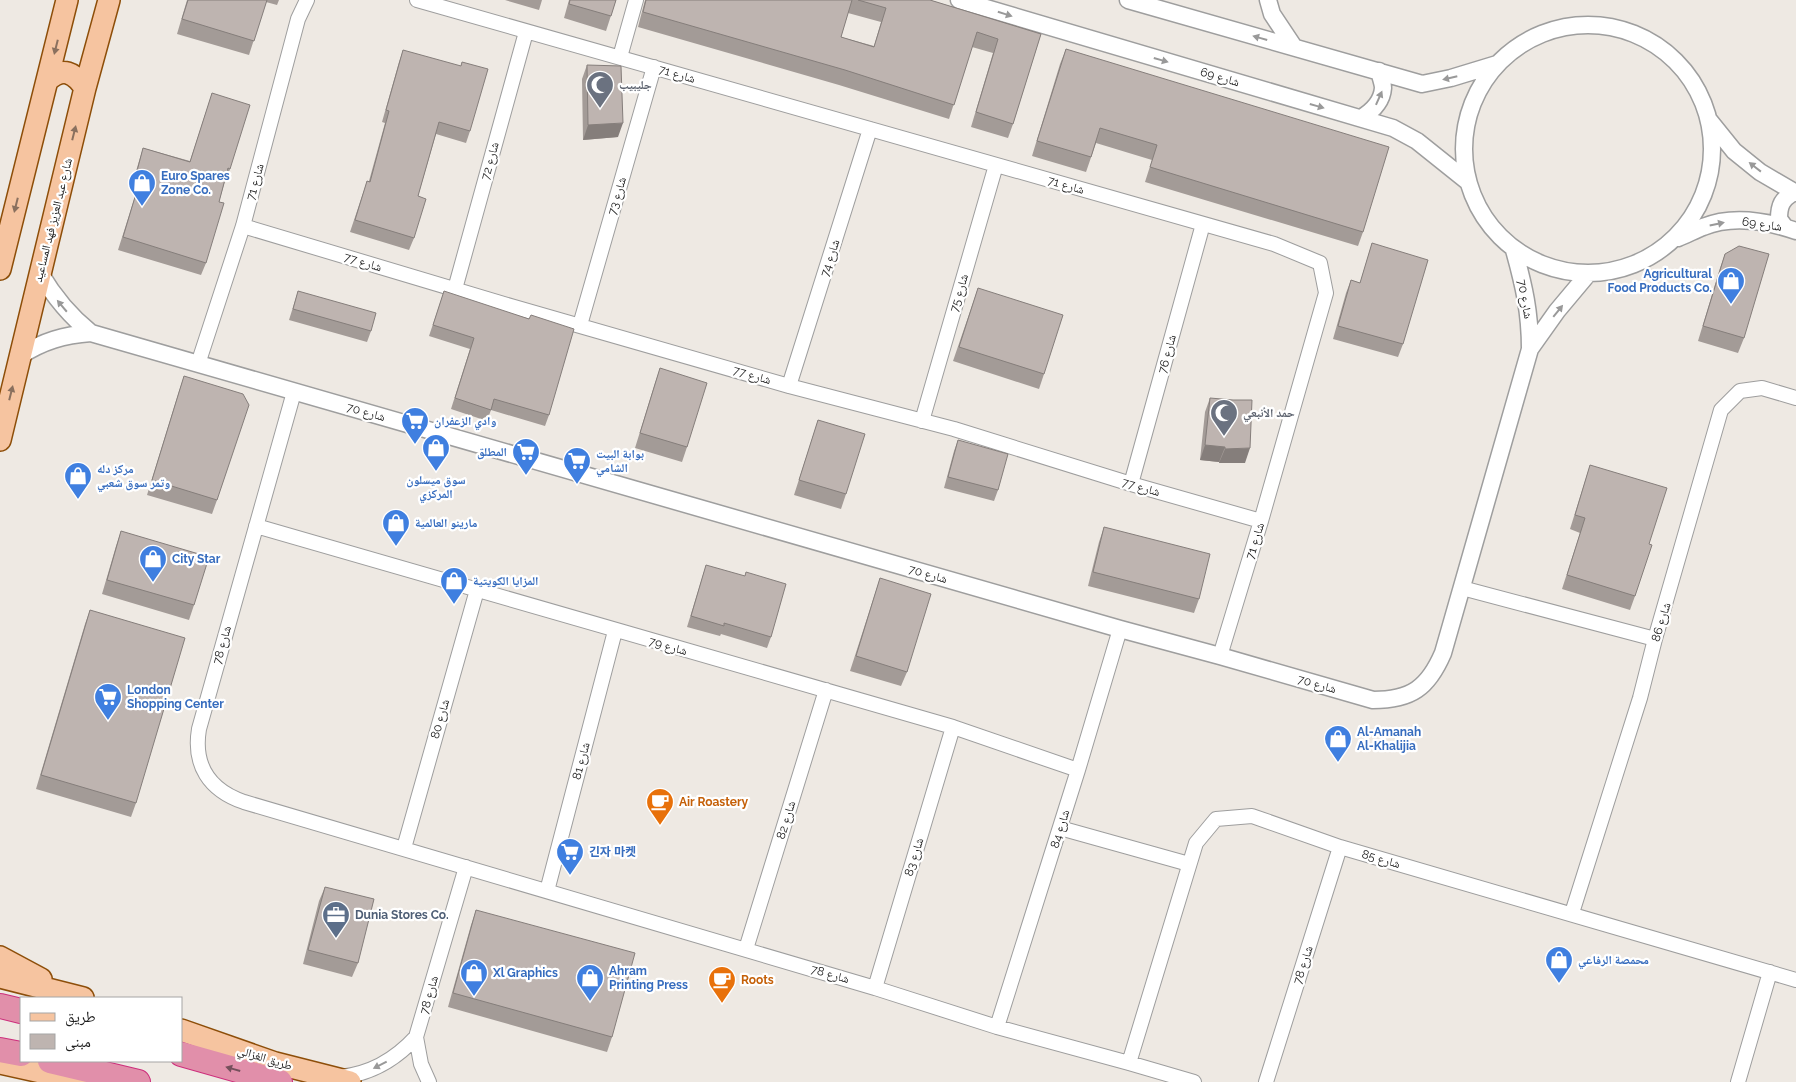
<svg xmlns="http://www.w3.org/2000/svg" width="1796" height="1082" viewBox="0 0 1796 1082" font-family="Raleway,'Noto Naskh Arabic','Noto Sans KR',sans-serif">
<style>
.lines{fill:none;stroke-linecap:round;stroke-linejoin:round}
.minor-casing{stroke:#9e9e9e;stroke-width:16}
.tertiary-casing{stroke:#9e9e9e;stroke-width:19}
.primary-casing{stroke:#8d4e09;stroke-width:24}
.motorway-casing{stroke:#cd2e7c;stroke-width:26}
.minor{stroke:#fff;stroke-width:14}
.tertiary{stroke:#fff;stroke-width:16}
.primary{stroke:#f6c4a0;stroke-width:21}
.motorway{stroke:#e18faa;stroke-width:24}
.wall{fill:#a39b97;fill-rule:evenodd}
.shaded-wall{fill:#857e7b}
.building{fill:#beb4b0;stroke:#857e7b}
.oneway{fill:#999}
.oneway2{fill:#8a705e}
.oneway3{fill:#75505c}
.labels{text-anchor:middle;stroke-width:4.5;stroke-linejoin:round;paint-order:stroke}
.street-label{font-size:12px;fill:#1d1d1d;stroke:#fff}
.worship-label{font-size:12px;font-weight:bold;fill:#5b616d;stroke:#fff;text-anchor:start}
.shop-label{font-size:12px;font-weight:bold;fill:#366cbe;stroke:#fff;text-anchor:start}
.food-label{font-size:12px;font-weight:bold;fill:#c56008;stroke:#fff;text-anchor:start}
.service-label{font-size:12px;font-weight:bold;fill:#4e5e75;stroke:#fff;text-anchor:start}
</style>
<rect width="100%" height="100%" fill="#eee9e3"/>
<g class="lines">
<defs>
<path id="minor" d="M417 0 1274 244 1320 263 1326 293 1261 521 1220 656
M620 57 636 0
M243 226 514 307 789 386 954 429 1131 484 1261 521
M455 289 526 32
M580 325 654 67
M198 364 243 226 298 19 307 0
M789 386 870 129
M294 392 199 729C193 765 209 790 244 802L875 988 997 1027 1129 1063 1194 1082
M922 421 996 165
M1131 484 1203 224
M256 526 953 727 1078 770
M1462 588 1655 639
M1060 828 1189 864
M404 848 477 590
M547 891 615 631
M1572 913 1640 698 1655 639 1721 410 1740 391 1762 388 1796 398
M746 949 826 690
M875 988 953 727
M997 1027 1078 770 1120 629
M1129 1063 1196 843 1216 819 1252 816 1340 847 1796 980
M340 1077C371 1074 395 1060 416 1037
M429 1082 421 1064 416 1037 466 867
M1266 1082 1340 847
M1738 1082 1770 972"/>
<path id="tertiary" d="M959 0 1393 128 1417 141 1467 181
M1128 0 1422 84 1451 78 1497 64
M1268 0 1272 14 1294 47
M1464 149a124 124 0 1 1 248 0a124 124 0 1 1-248 0Z
M1361 118C1371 112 1382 102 1383 88 1383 83 1380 76 1379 71
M1709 120 1734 151 1760 172 1796 193
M1785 227 1779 219C1779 205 1782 199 1794 192
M1678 238C1686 235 1695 230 1703 227 1732 215 1767 221 1796 231
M40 273C54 297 70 316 91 333
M1530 349 1557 311 1588 274
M20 356C43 341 64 335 91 333L1120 629 1220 656 1373 700C1411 700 1428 688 1443 653L1530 349C1530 312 1524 286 1514 250"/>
<path id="primary" d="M48 80C63 67 74 72 85 88
M0 269 67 0
M0 440 85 88 109 0
M0 957 41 979
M0 977 83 998
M181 1030 275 1063 350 1082
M0 1063 86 1082"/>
<path id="motorway" d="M0 1006 21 1011
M0 1050 21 1054
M181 1054 280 1082
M50 1061 138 1082"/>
</defs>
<!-- minor casing -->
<use href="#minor" class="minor-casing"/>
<!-- tertiary casing -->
<use href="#tertiary" class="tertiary-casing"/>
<!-- primary casing -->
<use href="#primary" class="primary-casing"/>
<!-- motorway casing -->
<use href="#motorway" class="motorway-casing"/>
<!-- minor -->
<use href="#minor" class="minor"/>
<!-- tertiary -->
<use href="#tertiary" class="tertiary"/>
<!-- primary -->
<use href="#primary" class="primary"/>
<!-- motorway -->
<use href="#motorway" class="motorway"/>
</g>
<!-- wall -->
<path class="wall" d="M187 0H279L277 5 266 2 249 55 177 34Z
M505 0H542L539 10Z
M569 0H616L606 31 564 18Z
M645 0H930L1041 34 1013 124 1008 138 971 127 993 53 972 47 949 119 839 85 638 27ZM848 13 881 22 874 46 841 37Z
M1066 49 1363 232 1358 246 1145 182 1152 160 1096 143 1086 172 1032 156 1060 64Z
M403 50 470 131 466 143 436 134 418 196 414 238 409 250 350 232 367 181H369L385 123 382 122 399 62Z
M587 65 618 137 583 140 582 79Z
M212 93 230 169 226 181H225L219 202 206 263 201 275 118 250 137 190 131 188 139 161 143 148 190 161Z
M1372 243 1403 344 1398 357 1333 339 1346 293 1351 280 1360 283Z
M1725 254 1744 338 1738 353 1698 341 1720 268Z
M978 288 1044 374 1039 389 953 361Z
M298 291 371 331 367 342 289 320Z
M444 291 549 415 545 426 491 410 487 421 451 409 470 349 429 336Z
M660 368 687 447 682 462 635 448 655 383Z
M184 376 217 500 212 514 147 495 179 391Z
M1210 398 1245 463H1219V462L1200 460 1205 412Z
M818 420 846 494 841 509 794 495Z
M958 440 998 490 994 501 944 488 954 451Z
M1590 465 1649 544 1635 596 1630 610 1562 589 1580 533 1570 529Z
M1104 527 1199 599 1194 613 1088 586 1099 542Z
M121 531 194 605 189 620 102 594 116 546Z
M706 565 771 637 767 648 721 634 720 636 687 627Z
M880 578 907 672 901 686 850 671Z
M90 610 136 803 131 817 36 789 85 624Z
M325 887 358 963 352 977 303 964 319 901Z
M476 910 612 1037 607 1052 448 1007 471 925Z"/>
<!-- shaded-wall -->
<path class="shaded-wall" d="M623 123 618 137 583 140 588 125Z
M1205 445 1225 447 1219 462 1200 460Z
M1250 448 1245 463H1219L1225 449Z"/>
<!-- building -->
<path class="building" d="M188 0H267L254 41 182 19Z
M570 0H616L611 16 569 4Z
M646 0H852L841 37 874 47 886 8 858 0H930L1041 34 1013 124 976 112 998 39 977 32 954 105 845 70 643 12Z
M1066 49 1389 147 1363 232 1150 167 1157 145 1100 128 1091 157 1037 141Z
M403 50 461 66 462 62 488 69 470 131 439 122 418 196 426 199 414 238 355 220 367 181 370 182 389 111 386 110Z
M587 65 621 66 623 123 588 125Z
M212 93 250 105 230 169 228 168 219 202 224 203 206 263 123 237 141 177 136 175 143 148 190 162Z
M1372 243 1428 260 1403 344 1338 326 1351 280 1360 283Z
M1739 246 1769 254 1744 338 1703 326 1725 254Z
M978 288 1063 315 1044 374 959 347Z
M298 291 376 313 371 331 293 309Z
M444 291 529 319 531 315 574 329 549 415 494 399 491 410 455 398 474 338 433 325Z
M660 368 707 383 687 447 640 433Z
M184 376 243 394 249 405 217 500 152 480Z
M1210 398 1233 400H1252L1250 448 1225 449V447L1205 445Z
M818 420 865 434 846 494 799 480Z
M958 440 1008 454 998 490 948 477Z
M1590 465 1667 488 1649 544 1652 545 1635 596 1567 575 1585 518 1575 515Z
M1104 527 1210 554 1199 599 1093 572Z
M121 531 209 557 194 605 107 580Z
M706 565 745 576 746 572 786 584 771 637 724 623V626L691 616Z
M880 578 931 594 907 672 856 656Z
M90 610 185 638 136 803 41 775Z
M325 887 374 899 358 963 308 950Z
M476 910 635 953 612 1037 453 993Z"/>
<!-- one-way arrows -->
<defs><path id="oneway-solid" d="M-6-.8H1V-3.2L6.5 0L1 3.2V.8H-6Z" transform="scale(1.25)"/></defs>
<g class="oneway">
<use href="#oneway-solid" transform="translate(1005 14) rotate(17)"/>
<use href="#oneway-solid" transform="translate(1260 38) rotate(-164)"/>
<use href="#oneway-solid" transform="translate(1161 60) rotate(16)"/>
<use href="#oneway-solid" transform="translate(1450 78) rotate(167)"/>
<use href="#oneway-solid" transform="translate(1379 98) rotate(-66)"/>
<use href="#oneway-solid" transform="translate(1317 106) rotate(16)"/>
<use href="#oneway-solid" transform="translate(1755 167) rotate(-142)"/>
<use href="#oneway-solid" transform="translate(1717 224) rotate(-12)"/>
<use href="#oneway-solid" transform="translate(62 306) rotate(-130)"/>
<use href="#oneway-solid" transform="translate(1558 311) rotate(-51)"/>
<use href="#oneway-solid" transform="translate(380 1065) rotate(153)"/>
</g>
<g class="oneway2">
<use href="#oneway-solid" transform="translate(56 47) rotate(104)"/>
<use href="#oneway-solid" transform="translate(74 133) rotate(-76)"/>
<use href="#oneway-solid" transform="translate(16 205) rotate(104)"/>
<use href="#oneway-solid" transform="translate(11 393) rotate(-76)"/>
</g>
<use class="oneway3" href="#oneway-solid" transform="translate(233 1069) rotate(-164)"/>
<!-- icons -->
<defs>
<symbol id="mosque-pin" viewBox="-11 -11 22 30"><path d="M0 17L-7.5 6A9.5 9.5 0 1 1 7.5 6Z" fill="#6b7280" stroke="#fff"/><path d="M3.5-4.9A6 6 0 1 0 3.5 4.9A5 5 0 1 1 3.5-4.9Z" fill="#fff"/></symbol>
<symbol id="shop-pin" viewBox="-11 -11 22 30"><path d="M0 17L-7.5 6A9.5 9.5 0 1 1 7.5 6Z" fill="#3f7fe0" stroke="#fff"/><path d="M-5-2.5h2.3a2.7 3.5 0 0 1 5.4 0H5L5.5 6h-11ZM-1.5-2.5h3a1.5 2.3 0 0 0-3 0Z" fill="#fff"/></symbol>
<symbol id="supermarket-pin" viewBox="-11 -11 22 30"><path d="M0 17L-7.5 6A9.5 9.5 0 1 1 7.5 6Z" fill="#3f7fe0" stroke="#fff"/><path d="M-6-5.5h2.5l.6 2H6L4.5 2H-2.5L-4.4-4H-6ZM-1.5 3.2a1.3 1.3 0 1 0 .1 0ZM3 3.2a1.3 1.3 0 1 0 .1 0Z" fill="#fff"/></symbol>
<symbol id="cafe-pin" viewBox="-11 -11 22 30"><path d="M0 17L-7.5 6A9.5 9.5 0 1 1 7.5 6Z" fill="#e8710a" stroke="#fff"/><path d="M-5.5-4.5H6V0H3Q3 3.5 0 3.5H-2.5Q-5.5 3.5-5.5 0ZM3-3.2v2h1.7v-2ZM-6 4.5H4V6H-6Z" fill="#fff"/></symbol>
<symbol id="office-pin" viewBox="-11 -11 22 30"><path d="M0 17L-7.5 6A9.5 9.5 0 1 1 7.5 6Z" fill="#5c6f8a" stroke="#fff"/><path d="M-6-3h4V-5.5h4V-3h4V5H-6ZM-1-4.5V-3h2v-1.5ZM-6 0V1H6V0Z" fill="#fff"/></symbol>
</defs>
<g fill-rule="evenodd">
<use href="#mosque-pin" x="584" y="69" width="32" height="43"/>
<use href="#shop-pin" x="126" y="167" width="32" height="43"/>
<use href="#shop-pin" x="1715" y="265" width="32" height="43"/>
<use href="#mosque-pin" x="1208" y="397" width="32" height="43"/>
<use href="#supermarket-pin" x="399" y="405" width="32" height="43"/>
<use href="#shop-pin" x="420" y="432" width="32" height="43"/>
<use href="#supermarket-pin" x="510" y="436" width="32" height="43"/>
<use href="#supermarket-pin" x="561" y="445" width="32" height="43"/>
<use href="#shop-pin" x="62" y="460" width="32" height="43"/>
<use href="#shop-pin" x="380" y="507" width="32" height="43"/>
<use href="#shop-pin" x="137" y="543" width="32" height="43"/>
<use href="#shop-pin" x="438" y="565" width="32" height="43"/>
<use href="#supermarket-pin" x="92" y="681" width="32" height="43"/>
<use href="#shop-pin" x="1322" y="723" width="32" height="43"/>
<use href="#cafe-pin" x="644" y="786" width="32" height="43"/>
<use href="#supermarket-pin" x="554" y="836" width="32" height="43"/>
<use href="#office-pin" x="320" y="899" width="32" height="43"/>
<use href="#shop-pin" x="1543" y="944" width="32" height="43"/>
<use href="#shop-pin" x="458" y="957" width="32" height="43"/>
<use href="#shop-pin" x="574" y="962" width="32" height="43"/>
<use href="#cafe-pin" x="706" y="964" width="32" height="43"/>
</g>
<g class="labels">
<!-- street labels -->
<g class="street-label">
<text transform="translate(677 74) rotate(16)" y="4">شارع 71</text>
<text transform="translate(1220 77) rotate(16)" y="4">شارع 69</text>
<text transform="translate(490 161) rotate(-75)" y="4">شارع 72</text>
<text transform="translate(255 182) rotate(-75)" y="4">شارع 71</text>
<text transform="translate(1066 185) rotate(16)" y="4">شارع 71</text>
<text transform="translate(617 196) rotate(-74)" y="4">شارع 73</text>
<text transform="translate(53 220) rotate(-76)" y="4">شارع عبد العزيز فهد المساعيد</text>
<text transform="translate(1762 224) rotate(8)" y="4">شارع 69</text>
<text transform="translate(830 258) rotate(-72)" y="4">شارع 74</text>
<text transform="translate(363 262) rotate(17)" y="4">شارع 77</text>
<text transform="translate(959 293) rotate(-74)" y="4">شارع 75</text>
<text transform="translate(1525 299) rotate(80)" y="4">شارع 70</text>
<text transform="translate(1167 354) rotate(-75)" y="4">شارع 76</text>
<text transform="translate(752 375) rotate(16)" y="4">شارع 77</text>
<text transform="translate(366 412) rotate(16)" y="4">شارع 70</text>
<text transform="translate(1141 487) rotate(16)" y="4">شارع 77</text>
<text transform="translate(1255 541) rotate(-73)" y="4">شارع 71</text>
<text transform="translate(928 574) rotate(16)" y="4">شارع 70</text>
<text transform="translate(1661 622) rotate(-73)" y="4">شارع 86</text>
<text transform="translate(222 645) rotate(-74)" y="4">شارع 78</text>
<text transform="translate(668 646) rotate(16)" y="4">شارع 79</text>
<text transform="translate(1317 684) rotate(16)" y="4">شارع 70</text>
<text transform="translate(440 719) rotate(-74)" y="4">شارع 80</text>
<text transform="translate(581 761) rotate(-75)" y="4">شارع 81</text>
<text transform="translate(786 820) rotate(-73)" y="4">شارع 82</text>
<text transform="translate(1060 829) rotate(-73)" y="4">شارع 84</text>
<text transform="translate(914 857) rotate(-73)" y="4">شارع 83</text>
<text transform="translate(1381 859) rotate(16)" y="4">شارع 85</text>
<text transform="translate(1303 965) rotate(-72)" y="4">شارع 78</text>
<text transform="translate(830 974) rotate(16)" y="4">شارع 78</text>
<text transform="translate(429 995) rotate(-74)" y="4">شارع 78</text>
<text transform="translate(265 1058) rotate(17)" y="4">طريق الغزالي</text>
</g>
<!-- worship labels -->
<g class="worship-label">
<text x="619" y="89">جليبيب</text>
<text x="1243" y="417">حمد الأنبعي</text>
</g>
<!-- shop labels -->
<g class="shop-label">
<text x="161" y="180">Euro Spares<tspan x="161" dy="14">Zone Co.</tspan></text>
<text x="1712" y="278" text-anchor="end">Agricultural<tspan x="1712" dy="14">Food Products Co.</tspan></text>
<text x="434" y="425">وادي الزعفران</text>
<text x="507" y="456" text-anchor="end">المطلق</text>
<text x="596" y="458">بوابة البيت<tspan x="596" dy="14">الشامي</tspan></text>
<text x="97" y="473">مركز دله<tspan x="97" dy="14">وتمر سوق شعبي</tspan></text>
<text x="436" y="484" text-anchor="middle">سوق ميسلون<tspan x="436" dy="14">المركزي</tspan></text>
<text x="415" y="527">مارينو العالمية</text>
<text x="172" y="563">City Star</text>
<text x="473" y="585">المزايا الكويتية</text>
<text x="127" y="694">London<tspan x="127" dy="14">Shopping Center</tspan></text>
<text x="1357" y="736">Al-Amanah<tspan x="1357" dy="14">Al-Khalijia</tspan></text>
<text x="589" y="856">긴자 마켓</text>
<text x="1578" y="964">محمصة الرفاعي</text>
<text x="609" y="975">Ahram<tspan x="609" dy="14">Printing Press</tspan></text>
<text x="493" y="977">Xl Graphics</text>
</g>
<!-- food labels -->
<g class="food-label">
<text x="679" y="806">Air Roastery</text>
<text x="741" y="984">Roots</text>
</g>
<!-- service labels -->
<g class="service-label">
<text x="355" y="919">Dunia Stores Co.</text>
</g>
</g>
<!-- legend -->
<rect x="20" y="997" width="162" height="65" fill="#ffffff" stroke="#a5a5a5"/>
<rect x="30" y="1013" width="25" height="8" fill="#f6c4a0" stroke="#a5a5a5"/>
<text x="65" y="1022" font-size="15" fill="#1d1d1d">طريق</text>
<rect x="30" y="1034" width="25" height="15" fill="#beb4b0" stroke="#a5a5a5"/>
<text x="65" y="1047" font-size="15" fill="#1d1d1d">مبنى</text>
</svg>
